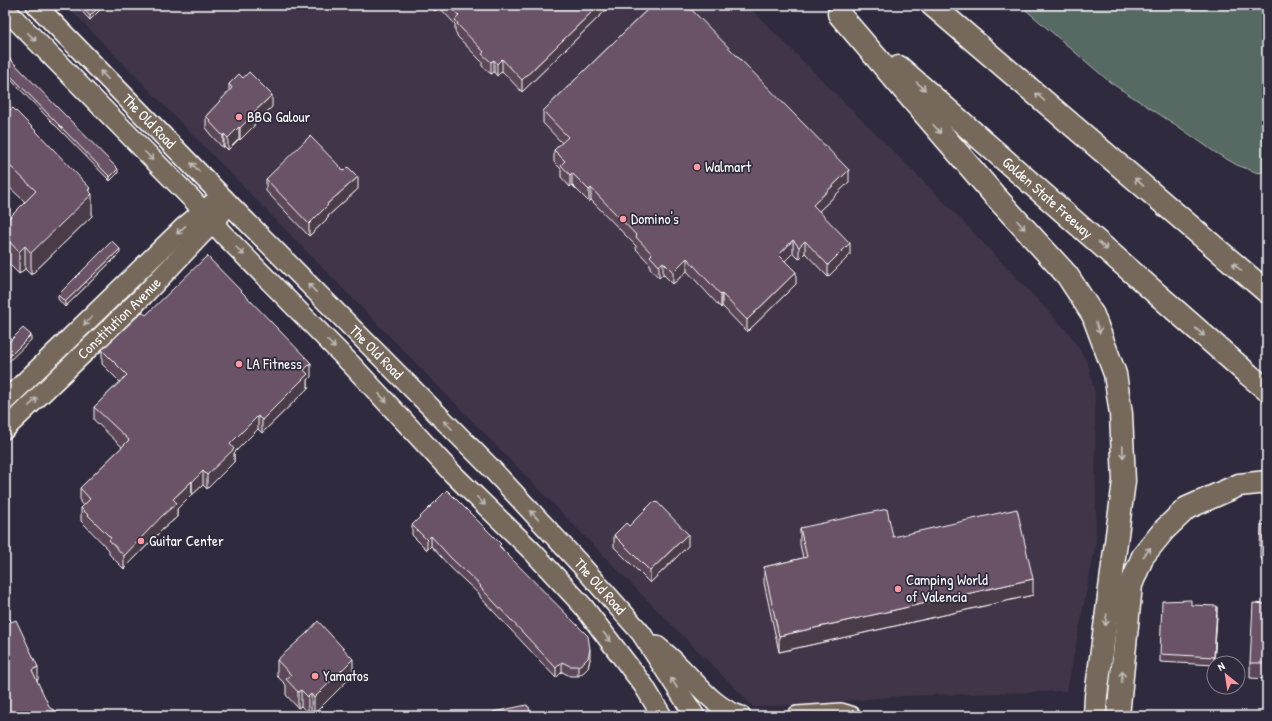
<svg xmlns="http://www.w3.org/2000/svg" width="1272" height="721" viewBox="0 0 1272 721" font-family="'Patrick Hand',sans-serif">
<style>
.built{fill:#413649}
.green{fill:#566962;stroke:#aab4b0}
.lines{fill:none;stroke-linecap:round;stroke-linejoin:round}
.major-casing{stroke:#fff;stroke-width:22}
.highway-casing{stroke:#fff;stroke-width:25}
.major{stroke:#76695c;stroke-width:19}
.highway{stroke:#76695c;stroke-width:22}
.wall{fill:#5b4758;stroke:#fff}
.shaded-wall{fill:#4a3a47;stroke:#fff}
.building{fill:#6a5366;stroke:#fff}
.oneway{stroke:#c1bcb6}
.poi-dot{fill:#ff9aa2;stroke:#2f2a3d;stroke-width:1.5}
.labels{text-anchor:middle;stroke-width:3.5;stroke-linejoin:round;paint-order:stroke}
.poi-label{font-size:15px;fill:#fff;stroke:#2f2a3d;text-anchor:start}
.street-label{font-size:15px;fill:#fff;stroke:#2f2a3d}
</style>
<rect width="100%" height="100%" fill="#2f2a3d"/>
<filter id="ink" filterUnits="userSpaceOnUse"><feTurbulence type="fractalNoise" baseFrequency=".025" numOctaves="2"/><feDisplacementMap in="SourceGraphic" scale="8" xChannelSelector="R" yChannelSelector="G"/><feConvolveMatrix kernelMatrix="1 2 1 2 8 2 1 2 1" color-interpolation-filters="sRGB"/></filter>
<g filter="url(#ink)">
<!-- built -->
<path class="built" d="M66 5H747L950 208 1069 333 1088 363 1095 393 1096 542 1067 691 903 696 813 704 754 707 646 599Z"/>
<!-- green -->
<path class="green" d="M1020 5H1267V171L1258 173 1237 165 1216 153 1179 127 1111 83Z"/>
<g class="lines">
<defs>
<g id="major">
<path id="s1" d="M36 5 240 215 488 465 580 564 641 633 695 716"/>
<path d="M5 9 192 199 224 235 351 364 453 474 532 551 583 606 644 686 662 716"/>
<path d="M5 401 184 227 213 203"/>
<path id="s2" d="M5 429 144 295 221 214"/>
<path d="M657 646C664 652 672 658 678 665 698 684 713 707 741 716"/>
<path d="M797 716 841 713 851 716"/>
</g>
<g id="highway">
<path d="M932 5 1267 292"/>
<path d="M839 14 995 196 1067 275 1093 315 1115 374 1121 414 1124 481 1096 696 1095 716"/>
<path id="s3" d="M899 67 1249 375 1267 390"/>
<path d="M1118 716 1131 585 1143 556 1164 530 1187 508 1239 485 1267 482"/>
</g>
</defs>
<!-- major casing -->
<use href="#major" class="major-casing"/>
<!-- highway casing -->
<use href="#highway" class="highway-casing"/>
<!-- major -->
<use href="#major" class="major"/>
<!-- highway -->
<use href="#highway" class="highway"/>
</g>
<!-- wall -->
<path class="wall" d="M76 5H105L90 20Z
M430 5H611L522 92 502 71 497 76 494 72 491 74 482 66V62L457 36V34L455 32V24L439 7 435 11Z
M650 5H687L849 182 819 211 850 255 828 277 805 253 799 259 793 253 785 261 796 284 747 332 722 306 721 308 687 271 673 284 663 274 659 278 650 268V264L636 249V246L591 200 589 202 572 185 570 187 561 177V169L554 162V150L562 143 543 123V111L650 7Z
M5 54 118 173 110 181 5 74Z
M229 84 272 107 254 124V126L240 140 239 139 228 150 224 146 223 148 209 133V131L206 128V116L229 92Z
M5 107 90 192 92 216 31 275 25 269 19 274 8 263V259L5 256V222L25 202 7 185Z
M266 179 358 189 328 216V218L309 236 266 191Z
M120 253 65 307 58 299V295Z
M146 315 311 377 308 380V388L262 433 258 429 234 453V462L207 489 203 485 192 495V494L177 509V517L162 530 124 569 109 554V550L81 521V508L83 506 80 502V488L122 447 94 420V407L120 382 102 364V350Z
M656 503 688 546 650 583 614 547V535L629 526Z
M1267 524V560H1262V558H1260V546Z
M412 525 501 547 590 659 588 668 583 673 578 676H570L562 672 556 678 480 597V595L451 568 431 546 427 550 412 535Z
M800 528 893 537 1033 595 779 652 764 583V567L803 558 800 544Z
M1267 604V679L1250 678V663Z
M1217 615 1214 665 1160 662V654Z
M277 660 353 675 314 714 311 710 308 713 301 706 298 708 286 695V685L277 676Z"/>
<!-- shaded-wall -->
<path class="shaded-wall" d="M101 5H105L90 20V16Z
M435 5H439V7L435 11Z
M599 5H611L522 92V80Z
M502 59V71L497 76V64Z
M494 60V72L491 74V62Z
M272 95V107L254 124V126L240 140V128L253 113Z
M239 127V139L228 150V138Z
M224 134V146L223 148V136Z
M7 163V185L5 187V165Z
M118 169V173L110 181V177Z
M849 170V182L813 217V205Z
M572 173V185L570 187V175Z
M358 177V189L328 216V218L309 236V224L327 204Z
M90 188V196L92 194V216L31 275V253Z
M591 188V200L589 202V190Z
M793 240V253L779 267V255Z
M805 241V253L799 259V247Z
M850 243V255L828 277V265Z
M25 246V269L19 274V252Z
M120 249V253L65 307V302Z
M687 258V271L673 284V272Z
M663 262V274L659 278V266Z
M796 272V284L747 332V320Z
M722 294V306L721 308V295Z
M31 335V340L5 365V361Z
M311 363V377L308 380V388L262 433V420L304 370Z
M258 416V429L234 453V462L207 489V475L230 444Z
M203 471V485L192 495V482Z
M192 481V494L177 509V517L162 530 124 569V556L173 499Z
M688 534V546L650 583V571Z
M431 536V546L427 550V540Z
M1033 579V595L779 652V636Z
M1217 606V615L1214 663V657Z
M590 649V659L588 668 583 673 578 676V666Z
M353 659V675L314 714V698Z
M562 662V672L556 678V668Z
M38 667V680L32 683V670Z
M301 690V706L298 708V692Z
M311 694V710L308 713V697Z"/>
<!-- building -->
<path class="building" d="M80 5H101L90 16Z
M449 5H599L522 80 502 59 497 64 494 60 491 62 482 54 484 52 457 24 458 23 455 20 459 16Z
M652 5H687L849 170 813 205 850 243 828 265 805 241 799 247 793 240 779 255 796 272 747 320 722 294 721 295 687 258 673 272 663 262 659 266 650 256 652 254 636 237 637 236 591 188 589 190 572 173 570 175 561 165 565 161 554 150 568 137 543 111Z
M5 54 118 169 110 177 5 70Z
M249 72 272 95 253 113 254 114 240 128 239 127 228 138 224 134 223 136 209 121 210 120 206 116 232 88 229 84 239 74 243 78Z
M6 106 10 110 13 108 35 130 90 188 88 190 92 194 31 253 25 246 19 252 8 240 10 239 5 233V228L7 226 5 225V222L36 191 7 163 5 165V107Z
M310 136 344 171 348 167 358 177 327 204 328 205 309 224 266 179Z
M112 241 120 249 65 302 58 295Z
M207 256 311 363 304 370 308 374 262 420 258 416 230 444 234 449 207 475 203 471 192 482V481L173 499 177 503 162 516 124 556 109 540 111 538 81 508 90 499 80 488 129 440 94 407 127 375 102 350 142 312 146 315Z
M23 328 31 335 5 361V346Z
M447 490 501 544 499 546 588 636 590 649 588 658 583 663 578 666H570L562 662 556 668 480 587 481 586 451 558 431 536 427 540 412 525Z
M654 501 656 503 657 502 688 534 650 571 614 535 626 523 629 526Z
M887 509 893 537 1017 509 1033 579 779 636 764 567 807 557 800 528Z
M1267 524V548L1262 547V546H1260L1261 525Z
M1191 600V605L1217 606 1214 657 1160 654 1162 601Z
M1253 603 1267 604V663H1250Z
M5 608 11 622 16 620 38 667 32 670 50 708 61 714 62 716H5Z
M318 621 353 659 314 698 311 694 308 697 301 690 298 692 286 679 291 675 277 660 307 633Z
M527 705 528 707H529L531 716H494L493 712Z"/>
<!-- one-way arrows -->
<defs><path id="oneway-shaft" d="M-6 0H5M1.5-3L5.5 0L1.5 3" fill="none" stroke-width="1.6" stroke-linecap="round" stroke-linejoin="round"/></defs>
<g class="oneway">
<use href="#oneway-shaft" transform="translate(32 37) rotate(46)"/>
<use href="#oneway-shaft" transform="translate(104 75) rotate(-134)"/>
<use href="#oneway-shaft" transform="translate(921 86) rotate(41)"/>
<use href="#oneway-shaft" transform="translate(1040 97) rotate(-139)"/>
<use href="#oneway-shaft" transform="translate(937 129) rotate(50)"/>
<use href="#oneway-shaft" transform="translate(149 156) rotate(45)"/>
<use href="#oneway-shaft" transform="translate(195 167) rotate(-134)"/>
<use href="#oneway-shaft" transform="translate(1139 182) rotate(-139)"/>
<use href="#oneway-shaft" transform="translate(1021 225) rotate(48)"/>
<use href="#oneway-shaft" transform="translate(181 230) rotate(137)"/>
<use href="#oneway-shaft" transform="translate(1103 246) rotate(41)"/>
<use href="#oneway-shaft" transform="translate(240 251) rotate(45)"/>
<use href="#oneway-shaft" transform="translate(1237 267) rotate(-139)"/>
<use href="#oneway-shaft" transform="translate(312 288) rotate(-134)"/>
<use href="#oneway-shaft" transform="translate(88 321) rotate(135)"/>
<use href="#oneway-shaft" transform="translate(1098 328) rotate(70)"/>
<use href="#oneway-shaft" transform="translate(1200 332) rotate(41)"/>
<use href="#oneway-shaft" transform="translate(331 344) rotate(45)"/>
<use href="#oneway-shaft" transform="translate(383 398) rotate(47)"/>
<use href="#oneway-shaft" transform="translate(33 402) rotate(-44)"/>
<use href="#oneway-shaft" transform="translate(448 425) rotate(-135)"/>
<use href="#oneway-shaft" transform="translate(1123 452) rotate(88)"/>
<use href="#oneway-shaft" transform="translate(481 501) rotate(45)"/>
<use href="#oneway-shaft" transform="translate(534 515) rotate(-133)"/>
<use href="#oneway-shaft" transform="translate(1147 552) rotate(-52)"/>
<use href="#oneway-shaft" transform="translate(1106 620) rotate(97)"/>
<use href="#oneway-shaft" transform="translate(607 637) rotate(52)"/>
<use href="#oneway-shaft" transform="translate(1122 677) rotate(-85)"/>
<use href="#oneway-shaft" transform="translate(674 683) rotate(-123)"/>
</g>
</g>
<!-- markers -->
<g class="poi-dot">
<circle cx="239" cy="117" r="4"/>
<circle cx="697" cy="167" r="4"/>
<circle cx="623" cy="219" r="4"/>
<circle cx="239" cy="364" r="4"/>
<circle cx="141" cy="541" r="4"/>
<circle cx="898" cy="589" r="4"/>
<circle cx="315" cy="676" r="4"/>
</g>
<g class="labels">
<!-- poi labels -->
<g class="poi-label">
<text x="247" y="122">BBQ Galour</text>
<text x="705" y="172">Walmart</text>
<text x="631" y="224">Domino's</text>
<text x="247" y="369">LA Fitness</text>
<text x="149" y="546">Guitar Center</text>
<text x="906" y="585">Camping World<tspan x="906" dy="17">of Valencia</tspan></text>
<text x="323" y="681">Yamatos</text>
</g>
<!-- street labels -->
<g class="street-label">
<text dy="5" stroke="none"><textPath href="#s1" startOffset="162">The Old Road</textPath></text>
<text dy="5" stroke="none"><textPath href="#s3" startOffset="198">Golden State Freeway</textPath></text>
<text dy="5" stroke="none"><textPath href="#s2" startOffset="159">Constitution Avenue</textPath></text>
<text dy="5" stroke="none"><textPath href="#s1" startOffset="486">The Old Road</textPath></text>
<text dy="5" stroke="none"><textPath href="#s1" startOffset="810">The Old Road</textPath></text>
</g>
</g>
<!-- margin -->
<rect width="1272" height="721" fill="none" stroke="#2f2a3d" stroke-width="20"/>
<rect x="10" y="10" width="1252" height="701" fill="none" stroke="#fff" stroke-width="1.5" filter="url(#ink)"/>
<!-- north arrow -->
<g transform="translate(1226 675) rotate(330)"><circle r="19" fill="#2f2a3d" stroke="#827f8b"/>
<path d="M0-3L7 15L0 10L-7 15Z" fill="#ff9aa2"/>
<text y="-6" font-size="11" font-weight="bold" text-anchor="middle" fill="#ffffff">N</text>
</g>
</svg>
